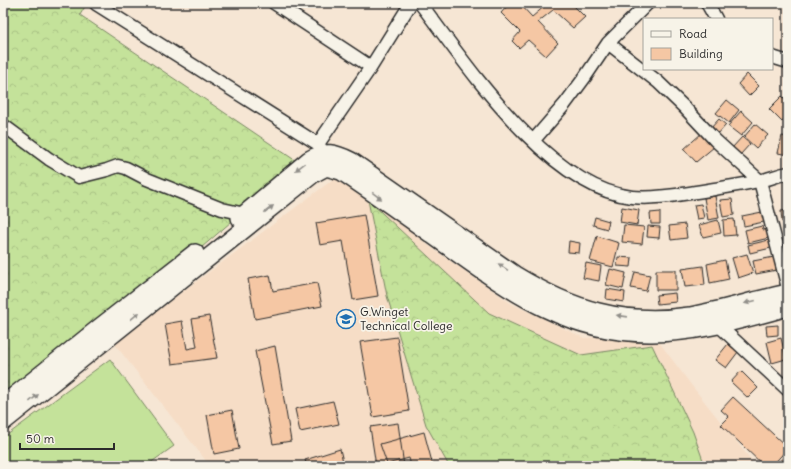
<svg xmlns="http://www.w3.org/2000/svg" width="791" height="469" viewBox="0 0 791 469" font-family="Delius,sans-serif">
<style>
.built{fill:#f6ddc6}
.forest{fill:url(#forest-crowns);stroke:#788662}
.garden{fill:#c4e29a;stroke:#788662}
.building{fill:#f5c7a4;stroke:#2b2b2b}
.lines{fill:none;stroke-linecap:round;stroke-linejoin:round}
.minor-casing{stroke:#2b2b2b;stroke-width:15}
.secondary-casing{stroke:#2b2b2b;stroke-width:20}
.minor{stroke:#f7f3e8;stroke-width:12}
.secondary{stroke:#f7f3e8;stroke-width:17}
.oneway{fill:#918f8a}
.labels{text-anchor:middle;stroke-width:3.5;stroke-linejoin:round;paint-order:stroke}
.poi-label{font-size:12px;fill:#2b2b2b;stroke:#f7f3e8;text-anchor:start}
</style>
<defs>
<pattern id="forest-crowns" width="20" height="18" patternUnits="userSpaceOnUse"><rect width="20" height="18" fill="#c4e29a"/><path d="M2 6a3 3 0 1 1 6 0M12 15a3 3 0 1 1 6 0" fill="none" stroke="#a9c285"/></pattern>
</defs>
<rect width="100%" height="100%" fill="#f6e6d4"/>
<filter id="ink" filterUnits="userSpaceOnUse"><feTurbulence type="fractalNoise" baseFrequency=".025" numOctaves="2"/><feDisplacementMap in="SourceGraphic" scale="8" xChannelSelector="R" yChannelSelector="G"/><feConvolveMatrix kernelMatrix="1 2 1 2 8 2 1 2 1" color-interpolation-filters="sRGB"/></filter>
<g filter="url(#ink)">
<!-- built -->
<path class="built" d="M339 175 433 249 512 304 584 338 653 334 692 386 756 466H210L114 343Z"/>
<!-- forest -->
<path class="forest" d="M3 3H87L80 15 299 163 126 313 3 408Z
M368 200 489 313 581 355 652 345 693 432 705 466H449L426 425 387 296Z"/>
<!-- garden -->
<path class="garden" d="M110 359 174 446 146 466H3V438Z"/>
<!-- building -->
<path class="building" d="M510 3H519L532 17 546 5 544 3H571L585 17 573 28 553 10 538 22 558 43 546 56 528 40 519 48 512 41 520 32 501 13Z
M747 74 759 86 749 96 738 84Z
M782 96 788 102V115L782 122 769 109Z
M727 100 739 110 729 123 716 113Z
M741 111 753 122 741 136 728 126Z
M719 119 726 125 717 135 710 129Z
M755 124 768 135 756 148 744 137Z
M702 133 714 147 696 162 684 149Z
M782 136 788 137V155L778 153Z
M742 137 750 144 740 155 732 148Z
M715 196 719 218 708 220 704 198Z
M732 199 734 215 723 217 720 200Z
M701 204 704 218 697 219 694 205Z
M622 207 639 210 637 225 620 222Z
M788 210V221L782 222 781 211Z
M660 212V224H651L650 213Z
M762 212 764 222 744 226 742 216Z
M364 215 378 296 353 300 343 241 320 245 316 223Z
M595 217 609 221 607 229 593 225Z
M734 219 736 235 724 236 723 220Z
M718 220 721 233 703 237 699 225Z
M685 224 687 238 671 240 669 226Z
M624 225 644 227 642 244 622 242Z
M648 226 660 227 659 238 647 237Z
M762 226 763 230 767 229 769 238 748 243 745 230Z
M597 236 619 243 613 267 590 261Z
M769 240 771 248 750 253 748 245Z
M569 241 580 243 579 253 568 252Z
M747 254 753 273 738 278 732 258Z
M618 257 632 258 631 267 617 266Z
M774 257 777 270 756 274 753 261Z
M725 260 729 279 710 283 707 264Z
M586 263 601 266 599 281 583 278Z
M703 266 705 285 685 287 682 269Z
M610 269 626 273 623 289 606 285Z
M656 270H676V290H656Z
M635 272 650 275 646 291 631 288Z
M270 275 273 291 317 283 322 306 255 319 248 279Z
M607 289 625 292 624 302 606 299Z
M675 293 676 302 657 304 656 295Z
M209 316 217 358 172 364 165 324 182 321 187 349 197 347 192 319Z
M778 325V335L767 336 766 326Z
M397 337 409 411 373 417 360 342Z
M781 338 786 359 772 363 767 342Z
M728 344 738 352 726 368 715 360Z
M275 346 291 441 273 444 255 351Z
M741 371 758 388 748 398 731 382Z
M733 397 788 448 772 466H764L721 425 729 417 721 410Z
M333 401 339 424 300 432 295 409Z
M232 410 239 449 214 454 207 415Z
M398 423 404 466H376L370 427Z
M424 432 433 466H411L409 458 387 464 380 444Z
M340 449 344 466H307L305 460Z
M788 452V466H775Z"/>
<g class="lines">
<defs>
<path id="minor" d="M274 3 371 67
M420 3C468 66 548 188 632 197 651 199 671 196 690 193 713 189 736 186 759 181 769 179 778 175 788 173
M707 3 716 19
M96 4 318 144 324 153
M608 43 658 82 684 107 715 140 760 181 788 288
M772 57 788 62
M3 125 49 159 79 177 107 170 118 166 126 168 147 179 222 209 245 214
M533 141 565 104 585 77 608 43 648 3
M318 144 371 67 411 3
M714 321 788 390"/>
<path id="secondary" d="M240 218 309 160C325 150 335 153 351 161L515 275C571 309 623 326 690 316 723 310 755 300 788 293
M3 405 99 328 195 253
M3 422 313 174 326 167 341 171C375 194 409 218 442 242 508 289 566 334 652 333 698 333 743 319 788 307"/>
</defs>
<!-- minor casing -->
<use href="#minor" class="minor-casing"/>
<!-- secondary casing -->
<use href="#secondary" class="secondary-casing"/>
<!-- minor -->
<use href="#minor" class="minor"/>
<!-- secondary -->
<use href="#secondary" class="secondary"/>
</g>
<!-- one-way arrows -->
<defs><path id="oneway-solid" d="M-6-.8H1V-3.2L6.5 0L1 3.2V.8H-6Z"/></defs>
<g class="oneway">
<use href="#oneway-solid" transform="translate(300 167) rotate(142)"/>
<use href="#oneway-solid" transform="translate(377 196) rotate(36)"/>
<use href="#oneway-solid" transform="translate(269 209) rotate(-38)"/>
<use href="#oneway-solid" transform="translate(503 267) rotate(-146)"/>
<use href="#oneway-solid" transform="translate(750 302) rotate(165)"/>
<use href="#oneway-solid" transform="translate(135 316) rotate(-39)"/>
<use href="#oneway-solid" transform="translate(622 316) rotate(-172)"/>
<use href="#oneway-solid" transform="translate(34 398) rotate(-39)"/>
</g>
</g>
<!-- icons -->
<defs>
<symbol id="university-ring" viewBox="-11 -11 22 22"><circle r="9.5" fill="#f7f3e8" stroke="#1f6fb2" stroke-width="1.5"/><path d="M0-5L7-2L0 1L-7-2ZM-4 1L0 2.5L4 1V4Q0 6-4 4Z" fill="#1f6fb2"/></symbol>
</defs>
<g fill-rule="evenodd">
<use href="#university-ring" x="335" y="308" width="22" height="22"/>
</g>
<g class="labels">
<!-- poi labels -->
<g class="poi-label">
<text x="360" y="316">G.Winget<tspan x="360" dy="14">Technical College</tspan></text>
</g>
</g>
<!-- margin -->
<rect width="791" height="469" fill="none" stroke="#f7f3e8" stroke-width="16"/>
<rect x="8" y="8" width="775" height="453" fill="none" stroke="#2b2b2b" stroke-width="1.5" filter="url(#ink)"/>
<!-- legend -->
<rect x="643" y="18" width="130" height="52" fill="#f7f3e8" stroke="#a5a39c"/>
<rect x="651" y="31" width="20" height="6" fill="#f7f3e8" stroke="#a5a39c"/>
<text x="679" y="38" font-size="12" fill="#2b2b2b">Road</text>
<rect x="651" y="48" width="20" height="12" fill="#f5c7a4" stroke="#a5a39c"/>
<text x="679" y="58" font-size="12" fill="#2b2b2b">Building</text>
<!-- scale -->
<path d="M20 443v6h94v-6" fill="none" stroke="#2b2b2b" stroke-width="2"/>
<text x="26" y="443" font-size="12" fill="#2b2b2b" stroke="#f7f3e8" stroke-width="3" paint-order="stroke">50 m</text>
</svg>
